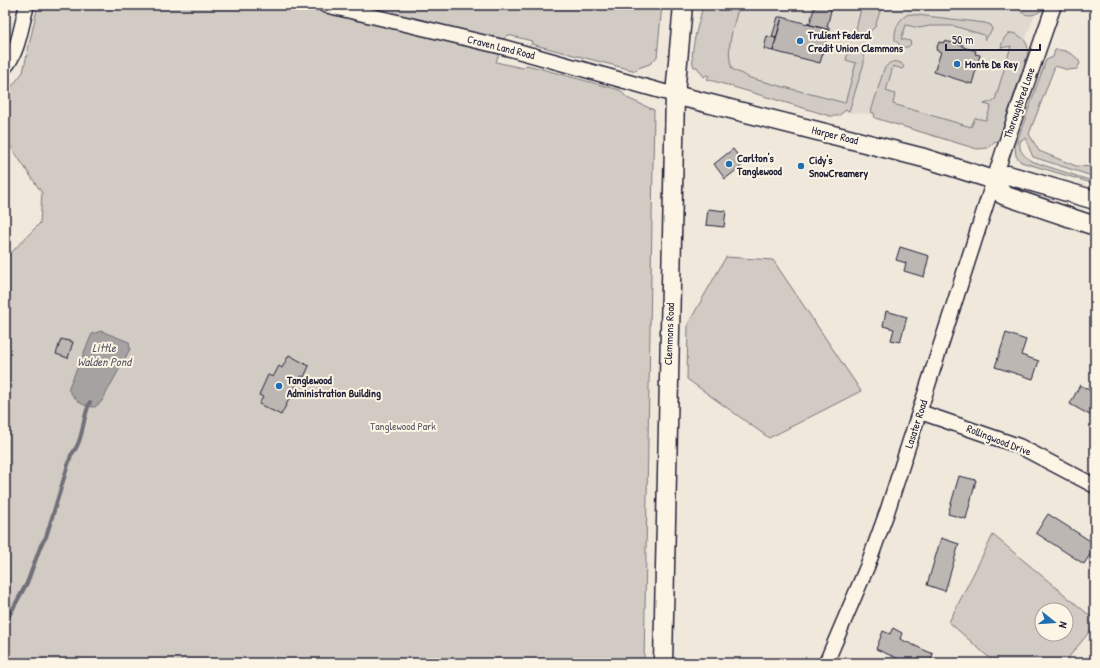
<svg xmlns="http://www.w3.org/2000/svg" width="1100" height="668" viewBox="0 0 1100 668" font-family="'Patrick Hand',sans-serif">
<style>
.built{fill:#e0d9cf}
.green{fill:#d1cbc3;stroke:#7a767f;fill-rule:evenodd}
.water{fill:#a6a2a2;stroke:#716f79}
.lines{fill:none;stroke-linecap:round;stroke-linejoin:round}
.stream{stroke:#716f79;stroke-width:4}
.building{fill:#bcb7b3;stroke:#22223b}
.minor-casing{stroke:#22223b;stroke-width:17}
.major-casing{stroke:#22223b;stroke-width:21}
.minor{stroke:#fcf5e5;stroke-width:14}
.major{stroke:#fcf5e5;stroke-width:18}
.poi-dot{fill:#1f6fb2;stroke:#fcf5e5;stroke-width:1.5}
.labels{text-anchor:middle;stroke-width:4;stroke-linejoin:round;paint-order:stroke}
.poi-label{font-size:11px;font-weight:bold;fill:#22223b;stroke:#fcf5e5;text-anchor:start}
.street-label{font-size:11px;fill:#22223b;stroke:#fcf5e5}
.park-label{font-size:11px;fill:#575564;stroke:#fcf5e5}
.water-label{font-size:12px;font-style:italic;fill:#575564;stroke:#fcf5e5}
</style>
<rect width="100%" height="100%" fill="#efe8db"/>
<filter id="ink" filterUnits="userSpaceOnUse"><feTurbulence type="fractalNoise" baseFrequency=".025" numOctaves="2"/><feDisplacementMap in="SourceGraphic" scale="8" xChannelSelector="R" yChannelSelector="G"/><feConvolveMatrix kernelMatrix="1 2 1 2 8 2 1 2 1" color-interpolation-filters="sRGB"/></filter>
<g filter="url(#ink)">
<!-- built -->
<path class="built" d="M713 5H1038L988 144 881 115 831 111 720 80Z"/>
<!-- green -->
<path class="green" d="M38 5H293L388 26 499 54 496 62 522 68 527 65 620 90 627 98 654 110 644 663H5V259L40 223 42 193 5 138V99L7 93 23 72Z
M344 5H662L657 57 650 64 638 68 636 71 531 44 532 41 508 35 504 39Z
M703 5H739C734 26 725 48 732 69L750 78 845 103 856 63 846 60 848 52 852 48C861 48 865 54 864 63L849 111 846 110 838 116H830L707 79 709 76 707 75 704 77 697 67H694C688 53 700 21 703 5Z
M862 5H882L875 27 867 34 859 33 856 29Z
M1019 5H1046C1040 14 1030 18 1021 12Z
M909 14 985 23 991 25 992 30 985 40 984 35 954 26H930L919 28 906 25 901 39 910 41 911 44 908 47H902L895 40C894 29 899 18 909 14Z
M1013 33C1025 37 1030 45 1027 56L998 143 995 141 988 148 977 149 875 118 874 113 871 112 884 69C889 62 893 60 901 63L904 67 902 69 893 66 886 91 895 94 893 104 971 127 975 118 986 120 991 106 984 104 995 100 1011 46 1001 48C1002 41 1005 33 1013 33Z
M1055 50C1064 49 1076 54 1080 63L1077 69 1068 70 1055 66 1029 134 1039 151 1076 166 1095 167V177L1033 157 1025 138 1021 140C1017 149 1023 155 1031 161L1095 182V184L1021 162 1016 156 1015 147 1046 60 1053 57Z
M726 257 773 260 861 391 769 438 687 379 688 324Z
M993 535 1095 620V625L1064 663H995L949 622ZM1042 610H1066V634H1042Z"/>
<!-- water -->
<path class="water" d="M101 331 129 342 130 349 102 401 95 407C82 407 75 400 68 389L92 334Z"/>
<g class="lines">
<!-- stream -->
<path class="stream" d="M5 623 27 583 41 545 46 537 71 455C84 441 82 418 90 402"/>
</g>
<!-- building -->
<path class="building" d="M815 5 832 6 827 27H829V30L807 24 808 22 810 23Z
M778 17H782L776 38 772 37Z
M782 17 829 30 820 63 773 51Z
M767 36 776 38 773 51 764 49Z
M944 41 963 45V47L976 51 975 54 980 55 972 84 934 72 941 52 936 50 939 42 943 43Z
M733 149 744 164 725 179 714 164Z
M708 209 726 211 724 227 706 225Z
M900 247 929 256 924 277 904 271 906 263 896 260Z
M886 311 907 317 900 342 891 340 894 329 883 326Z
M1006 333 1026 340 1021 355 1039 361 1033 379 995 367Z
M61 339 73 342 68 358 56 354Z
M289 355 309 366 304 377 301 376 281 415 259 404 263 397 259 395 268 375 273 377 279 366 282 368Z
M1080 385 1093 392 1095 389V418L1070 404Z
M959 476 976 480 966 519 948 514Z
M1048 514 1095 544V547L1084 564 1036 533Z
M941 538 959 544 945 591 927 585Z
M893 628 902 633 900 639 933 654 930 663H908L876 649 883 631 890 634Z"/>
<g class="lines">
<defs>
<path id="minor" d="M325 5 503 47 675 95
M5 67C19 51 21 25 27 5
M920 412 1019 446 1095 486
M826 663 867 567 887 512 1004 149 1054 5"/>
<path id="major" d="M675 95 924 158 994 180 1008 175 1095 200
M994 180 1003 195 1095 226
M663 663 675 95 683 5"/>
</defs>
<!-- minor casing -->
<use href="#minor" class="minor-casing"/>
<!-- major casing -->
<use href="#major" class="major-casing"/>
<!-- minor -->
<use href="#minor" class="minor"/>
<!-- major -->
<use href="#major" class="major"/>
</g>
</g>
<!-- markers -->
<g class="poi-dot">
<circle cx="800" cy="41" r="4"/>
<circle cx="957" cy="64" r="4"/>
<circle cx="729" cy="164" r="4"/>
<circle cx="801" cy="166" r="4"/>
<circle cx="279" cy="386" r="4"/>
</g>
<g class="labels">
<!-- poi labels -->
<g class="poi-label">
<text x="808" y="39">Trulient Federal<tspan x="808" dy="13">Credit Union Clemmons</tspan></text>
<text x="965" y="68">Monte De Rey</text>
<text x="737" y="162">Carlton's<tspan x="737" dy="13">Tanglewood</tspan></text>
<text x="809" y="164">Cidy's<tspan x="809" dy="13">SnowCreamery</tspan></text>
<text x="287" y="384">Tanglewood<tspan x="287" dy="13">Administration Building</tspan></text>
</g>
<!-- street labels -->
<g class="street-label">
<text transform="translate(501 47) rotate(14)" y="4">Craven Land Road</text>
<text transform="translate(1019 103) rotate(-71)" y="4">Thoroughbred Lane</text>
<text transform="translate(835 135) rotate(14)" y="4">Harper Road</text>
<text transform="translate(669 334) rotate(-88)" y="4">Clemmons Road</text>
<text transform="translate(916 424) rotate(-72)" y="4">Lasater Road</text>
<text transform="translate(999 440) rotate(21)" y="4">Rollingwood Drive</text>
</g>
<!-- park labels -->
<g class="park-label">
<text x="403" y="430">Tanglewood Park</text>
</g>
<!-- water labels -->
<g class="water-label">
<text x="104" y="352">Little<tspan x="104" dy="14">Walden Pond</tspan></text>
</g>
</g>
<!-- margin -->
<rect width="1100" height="668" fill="none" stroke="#fcf5e5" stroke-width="20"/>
<rect x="10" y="10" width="1080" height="648" fill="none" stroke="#22223b" stroke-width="1.5" filter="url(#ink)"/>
<!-- north arrow -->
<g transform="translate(1054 622) rotate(107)"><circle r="19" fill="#fcf5e5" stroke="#a5a1a1"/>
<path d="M0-3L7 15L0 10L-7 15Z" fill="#1f6fb2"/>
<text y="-6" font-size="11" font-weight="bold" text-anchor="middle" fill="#22223b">N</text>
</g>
<!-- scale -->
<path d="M946 44v6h94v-6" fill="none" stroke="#22223b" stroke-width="2"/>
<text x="952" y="44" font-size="12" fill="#22223b" stroke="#fcf5e5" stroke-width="3" paint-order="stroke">50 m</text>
</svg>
